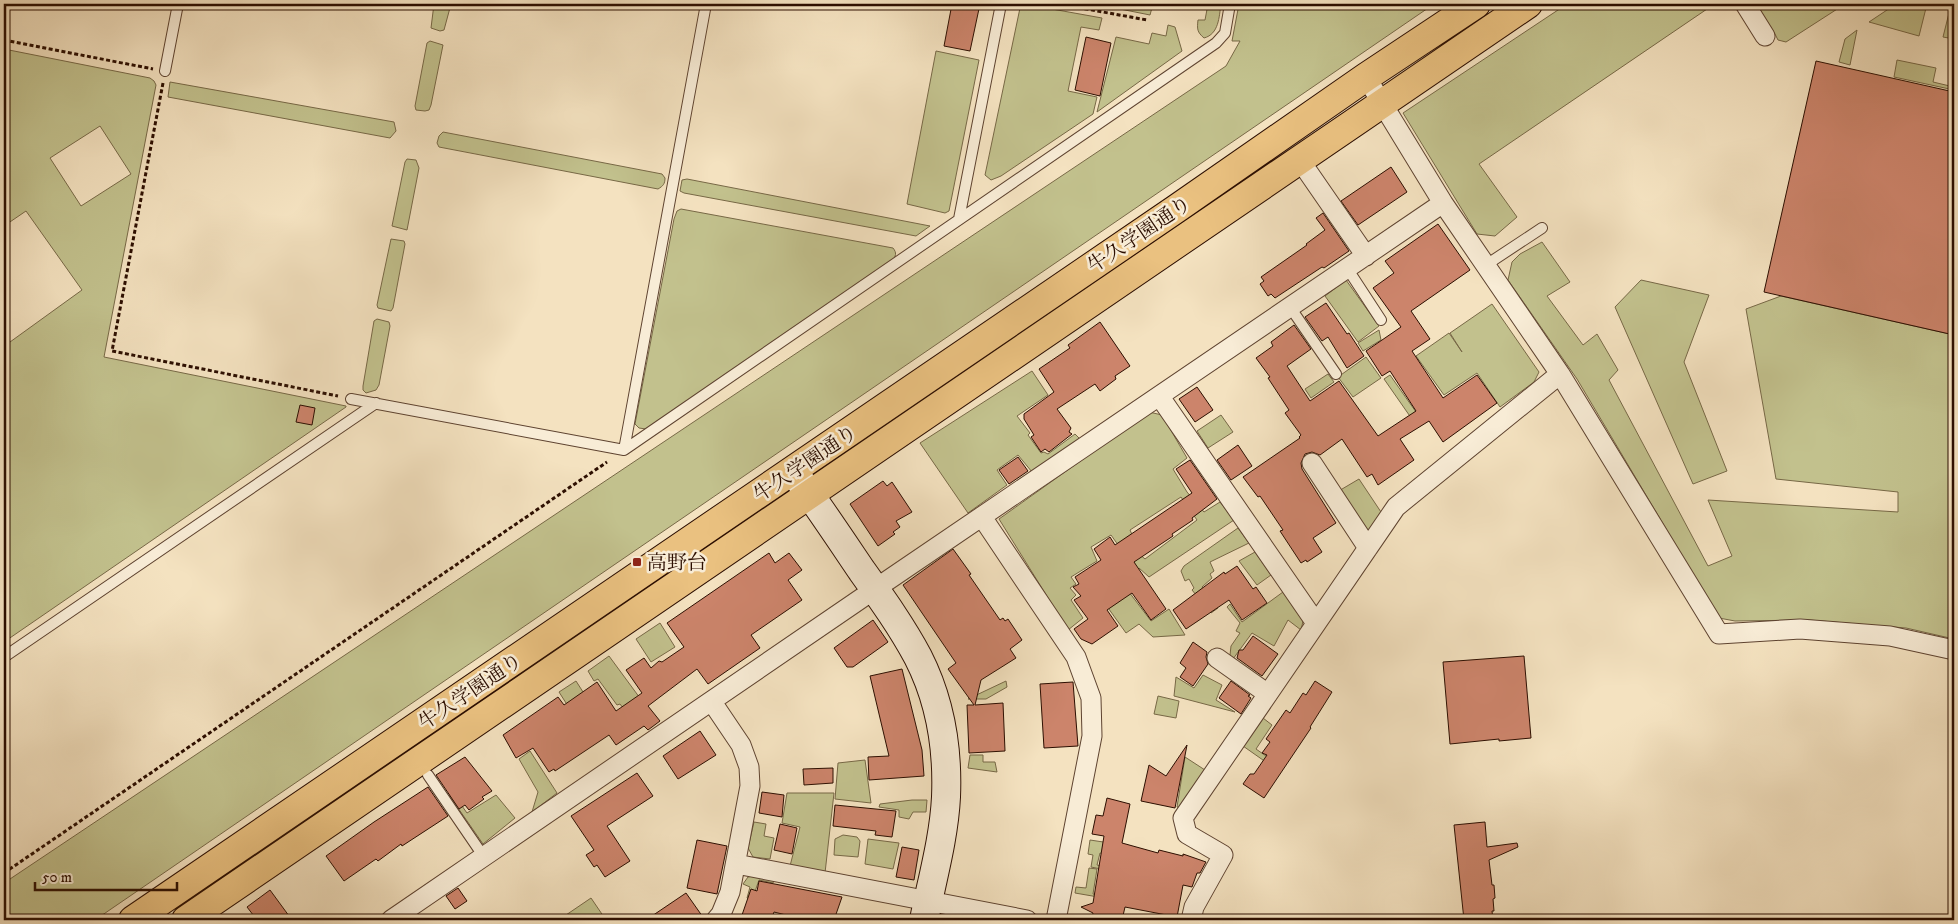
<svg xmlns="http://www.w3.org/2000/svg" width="1958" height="924" viewBox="0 0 1958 924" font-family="'IM FELL DW Pica','Noto Serif JP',serif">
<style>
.green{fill:#c2c18d;stroke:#776846;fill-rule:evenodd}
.building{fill:#cc846b;stroke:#2c0e00}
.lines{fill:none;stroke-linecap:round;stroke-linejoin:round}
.lane-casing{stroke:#5e4330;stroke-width:12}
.street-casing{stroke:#5e4330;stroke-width:21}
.secondary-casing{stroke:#2c0e00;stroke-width:30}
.highway-casing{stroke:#2c0e00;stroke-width:30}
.path{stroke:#2c0e00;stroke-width:3;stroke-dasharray:4 2.5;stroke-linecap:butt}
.lane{stroke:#f8ecd6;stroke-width:10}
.street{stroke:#f8ecd6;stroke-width:19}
.secondary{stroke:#f8ecd6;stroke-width:28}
.highway{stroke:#eac180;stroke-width:28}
.poi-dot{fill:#8f2418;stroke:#f8ecd6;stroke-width:2}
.labels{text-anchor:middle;stroke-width:5;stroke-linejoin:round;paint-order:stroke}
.street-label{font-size:20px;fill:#2c0e00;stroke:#f8ecd6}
.poi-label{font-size:20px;fill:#2c0e00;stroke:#f8ecd6;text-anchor:start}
</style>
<rect width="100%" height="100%" fill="#f4e2c0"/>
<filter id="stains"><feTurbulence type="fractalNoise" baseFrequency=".004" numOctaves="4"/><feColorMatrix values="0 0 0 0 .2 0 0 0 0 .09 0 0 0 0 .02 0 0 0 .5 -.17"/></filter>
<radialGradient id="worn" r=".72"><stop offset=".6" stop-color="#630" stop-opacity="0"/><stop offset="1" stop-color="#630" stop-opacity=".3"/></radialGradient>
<!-- green -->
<path class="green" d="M434 4H451L444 30 440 31 431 28Z
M1024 4 1102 18 1099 30 1081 27 1068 91 1097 97 1093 114 1001 176 991 180 985 175 1020 8Z
M1095 4H1153L1150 15Z
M1208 4H1221C1219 17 1219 34 1204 38 1197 32 1197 29 1198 20H1205Z
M1239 4H1434L95 920H4V883L1226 66 1240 41H1232Z
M1567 4H1708L1710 7 1479 164 1517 217 1495 236 1477 234 1403 113Z
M1755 4H1845L1786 42 1778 40 1775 34Z
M1896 4H1927L1919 36 1869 22Z
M1950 9 1954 14V39L1943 37Z
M1168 25 1175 27 1182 51 1097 112 1116 37 1149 44 1152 33 1166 36Z
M1857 30 1850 65 1839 62 1845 39Z
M430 41 443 45 431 105 429 110 425 111 416 110 415 106 427 43Z
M4 49 150 78 154 81 156 85 104 357 346 406V407L4 642V334L10 342 82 290 26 211 4 226ZM100 126 131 174 81 206 50 158Z
M936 51 979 60 949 211 945 213 907 204Z
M1897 60 1936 68 1933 82 1954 87V90L1894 77Z
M170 82 394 122 396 131 390 138 168 97Z
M443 132 662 174 665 178C665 184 663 186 658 189L439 147 437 143 439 136Z
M407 159 416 160 419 168 407 230 392 226 405 162Z
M687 179 930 226 916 236 684 193 680 191 682 180Z
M681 209 893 248C897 253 896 256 892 261L646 429 639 428 635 424 674 219 677 211Z
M391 239 404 241 405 244 393 308 391 311 378 308 377 305Z
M1542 242 1570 282 1547 296 1583 345 1597 334 1618 370 1609 380 1708 566 1732 556 1708 500 1898 512V492L1776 479 1746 309 1781 296 1954 335V639L1906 628 1809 620 1735 621 1719 618 1577 379 1508 280 1512 262 1520 254Z
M1346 280 1379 326 1358 342 1325 296Z
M1641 280 1709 295 1684 362 1727 471 1693 484 1615 307Z
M1492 304 1539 372 1534 382 1500 407 1477 373 1444 395 1416 356 1449 333 1462 352 1450 333Z
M377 319 389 322 390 326 379 385 376 390 366 393 363 390V386L374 321Z
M1379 330 1381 340 1363 351 1358 343Z
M1366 357 1381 378 1353 397 1338 377Z
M1032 371 1048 395 1017 416 1030 433 1028 435 1041 453 1044 452 1048 454 1075 434 1081 440 1032 472 1018 455 997 470 1007 485 968 513 920 443Z
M1328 374 1334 382 1311 398 1305 389Z
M1390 375 1416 412 1414 422 1384 379Z
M1149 412 1162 415 1187 458 1173 469 1187 492 1204 512 1220 502 1234 520 1149 577 1139 568 1138 573 1111 535 1091 547 1097 561 1071 577 1076 584 1070 588 1076 595 1071 600 1083 618 1068 630 999 519ZM1181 497 1197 520 1145 559 1138 553 1137 546 1130 530Z
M1221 415 1233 432 1208 448 1197 431Z
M1359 479 1381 512 1369 530 1362 527 1337 492Z
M1238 528 1249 543 1210 562 1214 571 1210 574 1212 578 1202 587 1218 608 1211 613 1192 590 1194 588 1189 579 1185 581 1181 571 1184 566Z
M1255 552 1271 575 1257 585 1239 561Z
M1129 592 1151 621 1169 609 1185 635 1153 637 1139 624 1126 633 1106 605Z
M1283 592 1303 621 1301 630 1288 620 1274 646 1252 633 1233 659 1230 655 1231 646 1240 633 1236 631 1240 623 1227 607 1230 604 1242 622Z
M660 623 675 647 651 662 636 639Z
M609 656 648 709 632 720 620 704 617 705 598 679 594 681 588 671Z
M1203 675 1222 685 1216 700 1235 712 1174 696 1176 677 1194 688Z
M576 681 599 717 582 728 559 692Z
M1006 681 1007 687 986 699H968Z
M1158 696 1179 701 1176 718 1154 714Z
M1263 718 1272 725 1256 749 1283 768 1280 772 1243 746Z
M530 751 557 793 532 812 538 792 519 759Z
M970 755H983V762H995L997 772 968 768Z
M1185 757 1205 770 1180 808 1177 807Z
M865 760 871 803 835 799 838 763Z
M452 792 467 813 496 795 515 818 483 844 449 795Z
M787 793H834L825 873 790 866 800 827 782 823Z
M912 800H927L926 812H913L909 819 899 817V810L879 807 880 804Z
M754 822 766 824 764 836 774 838 770 859 753 857 748 848Z
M843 835 857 837 860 841 858 857 834 855 835 839Z
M868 839 899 843 893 869 865 864Z
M1090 840 1110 843 1108 855 1100 853 1097 865 1112 868 1111 871 1091 867 1093 855 1088 854Z
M1089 868 1097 869 1093 894 1127 901V902L1075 893 1076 887 1086 888Z
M753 876 774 880 773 883 759 880 752 900 747 898 750 887 743 884 748 877Z
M591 898 606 920H570L566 915Z"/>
<!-- building -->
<path class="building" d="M952 4H980L970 51 944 46Z
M1086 37 1111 43 1100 96 1075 90Z
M1816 61 1954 92V335L1764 292Z
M1391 167 1407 192 1358 225 1341 201Z
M1323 213 1349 251 1324 268 1322 267 1275 298 1271 294 1268 296 1260 284 1264 281 1261 277 1307 245 1306 244 1325 230 1316 218Z
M1438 224 1470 270 1411 311 1430 339 1412 351 1443 398 1477 375 1497 403 1443 442 1429 421 1400 439 1414 460 1378 485 1372 474 1367 477 1342 439 1320 455 1312 452 1305 454 1301 463 1302 469 1336 523 1313 538 1322 552 1307 562 1306 560 1301 563 1280 531 1283 530 1260 496 1258 497 1243 477 1300 438 1299 437 1301 435 1285 413 1289 410 1268 378 1270 377 1256 358 1273 346 1271 342 1294 325 1311 349 1287 366 1310 401 1339 381 1378 436 1416 411 1390 371 1382 376 1366 351 1401 327 1373 288 1394 273 1385 261Z
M1326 303 1347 334 1349 333 1364 356 1347 368 1328 337 1322 341 1305 317Z
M1100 322 1130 366 1115 376 1116 379 1100 391 1095 384 1057 409 1071 428 1069 432 1072 434 1049 452 1045 449 1041 452 1031 437 1034 435 1024 419V414L1054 392 1039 369 1070 348 1068 345Z
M1197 387 1213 410 1195 422 1179 399Z
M300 405 315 408 312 425 296 422Z
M1238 445 1252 466 1231 480 1217 460Z
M1018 457 1028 471 1009 484 999 470Z
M1190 460 1217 499 1192 518 1193 520 1172 534 1173 536 1134 562 1166 609 1151 620 1132 593 1107 610 1118 626 1092 644 1081 639 1074 629 1088 619 1074 600 1081 596 1073 587 1079 584 1075 577 1101 560 1094 549 1110 537 1115 545 1192 493 1176 469Z
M883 481 887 486 892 482 912 512 896 521 900 527 893 532 895 534 878 546 850 504Z
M953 549 971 574 969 575 1000 620 1003 618 1005 621 1008 619 1022 640 1010 649 1016 658 981 680 975 705 1003 703 1005 751 969 753 967 705H974L948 669 956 663 903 585Z
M769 553 775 563 789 553 802 570 788 580 802 600 751 635 760 648 708 684 697 669 648 706 660 721 648 730 644 726 616 745 609 735 555 771 554 769 549 772 533 748 516 758 503 735 558 697 564 705 597 682 616 711 642 693 626 670 644 658 651 668 659 661 662 662 684 647 667 623Z
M1237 566 1253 589 1256 587 1267 603 1242 620 1229 600 1186 629 1173 610 1224 572 1225 574Z
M873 620 888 642 853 667H847L834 648Z
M1253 636 1278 654 1262 676 1237 658 1239 650H1243Z
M1193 642 1207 652 1206 657 1208 664 1193 686 1180 677 1186 668 1180 663Z
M1524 656 1531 738 1499 741V739L1450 744 1443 662Z
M902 669 922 750 924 776 869 780 868 757 889 756 870 676Z
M1231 681 1250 695 1248 696 1251 698 1241 714 1219 698Z
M1315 681 1332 692 1310 727 1311 728 1264 798 1243 784 1250 774H1254L1267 755 1262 753 1270 742 1266 739 1286 710 1290 713 1303 693 1306 695Z
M1073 682 1078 746 1044 748 1040 684Z
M700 731 716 755 678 779 663 756Z
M1187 745 1175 808 1141 801 1149 765 1166 776Z
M465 757 492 791 482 797 484 799 469 810 465 805 459 809 436 775Z
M833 768V783L804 785 803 769Z
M637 773 653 796 607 826 630 861 605 877 597 865 594 867 586 855 594 850 571 816Z
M428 787 448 816 402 846 401 844 378 861 376 859 344 881 326 856 374 822Z
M762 792 784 795 782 817 759 813Z
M1107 798 1130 804 1122 843 1158 853 1159 850 1183 856V854L1206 862 1200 873H1197L1192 887 1183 885 1177 917 1125 907 1122 920H1103L1092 918 1093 913 1081 907 1093 903 1104 836 1092 834 1096 815 1103 816Z
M835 805 896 811 892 837 875 835 876 831 833 826Z
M1485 822 1487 847 1517 843 1518 847 1489 860 1492 885H1494L1495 898 1493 899 1494 911H1492L1493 920H1464L1454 825Z
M780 824 797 828 792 854 774 850Z
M697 840 727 846 717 894 687 888Z
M902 847 919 850 914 880 896 877Z
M759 881 842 897 834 920H806L774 912 771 920H747L748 917 742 915 751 889 757 891Z
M458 888 467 901 455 909 446 896Z
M270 890 292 920H257L247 907Z
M686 893 705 920H646Z"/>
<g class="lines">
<defs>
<path id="lane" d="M165 71 178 4
M959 219 1001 4
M1486 265 1542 228
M1347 268 1381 320
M1290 307 1336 374
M351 399 624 450 1216 43 1225 33 1230 4
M624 450 706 4
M4 657 376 403
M428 775 484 857"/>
<path id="street" d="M1745 4 1765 36
M1366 77 1443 203 1560 374 1719 634 1800 629 1890 636 1954 650
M1308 172 1366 256
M1160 397 1316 623
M1312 463 1368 548
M982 517 1076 657 1091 698 1092 736 1056 920
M1217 658 1268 694
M712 702 741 745 749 767 750 786 730 892 721 914 716 920
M736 864 1027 920
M391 920 875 589 1443 203
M1191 920 1194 907 1223 855 1187 834 1183 818 1396 507 1560 374"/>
<path id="secondary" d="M793 471C817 504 839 537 862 571 882 599 902 627 918 657 940 700 948 749 946 797 944 838 932 880 924 920"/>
<path id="highway" d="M133 920 1176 209 1366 77 1476 4
M186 920 1528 4"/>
</defs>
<!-- lane casing -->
<use href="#lane" class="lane-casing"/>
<!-- street casing -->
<use href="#street" class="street-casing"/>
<!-- secondary casing -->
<use href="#secondary" class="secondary-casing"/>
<!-- highway casing -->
<use href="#highway" class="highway-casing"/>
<!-- path -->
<path class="path" d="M1059 4 1147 20
M4 40 153 69
M163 83 112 351 338 396
M4 873 607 462"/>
<!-- lane -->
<use href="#lane" class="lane"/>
<!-- street -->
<use href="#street" class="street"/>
<!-- secondary -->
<use href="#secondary" class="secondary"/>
<!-- highway -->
<use href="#highway" class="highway"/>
</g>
<!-- markers -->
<rect class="poi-dot" x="632" y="557" width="10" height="10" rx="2.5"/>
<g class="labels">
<!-- street labels -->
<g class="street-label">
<text transform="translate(1139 234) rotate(-34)" y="7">牛久学園通り</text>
<text transform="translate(805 463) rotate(-34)" y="7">牛久学園通り</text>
<text transform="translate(470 691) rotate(-34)" y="7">牛久学園通り</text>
</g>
<!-- poi labels -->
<g class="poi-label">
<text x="647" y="569">高野台</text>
</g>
</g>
<!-- margin -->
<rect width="1958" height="924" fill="none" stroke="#f4e2c0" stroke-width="20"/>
<rect x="5" y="5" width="1948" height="914" fill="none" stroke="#2c0e00" stroke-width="2.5"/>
<rect x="10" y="10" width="1938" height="904" fill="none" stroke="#2c0e00"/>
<!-- scale -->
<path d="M35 882v8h142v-8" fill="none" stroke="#2c0e00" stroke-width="2.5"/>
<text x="42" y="882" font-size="15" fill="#2c0e00" stroke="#f8ecd6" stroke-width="4" paint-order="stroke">50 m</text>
<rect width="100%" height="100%" filter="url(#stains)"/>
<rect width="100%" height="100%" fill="url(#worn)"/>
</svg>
